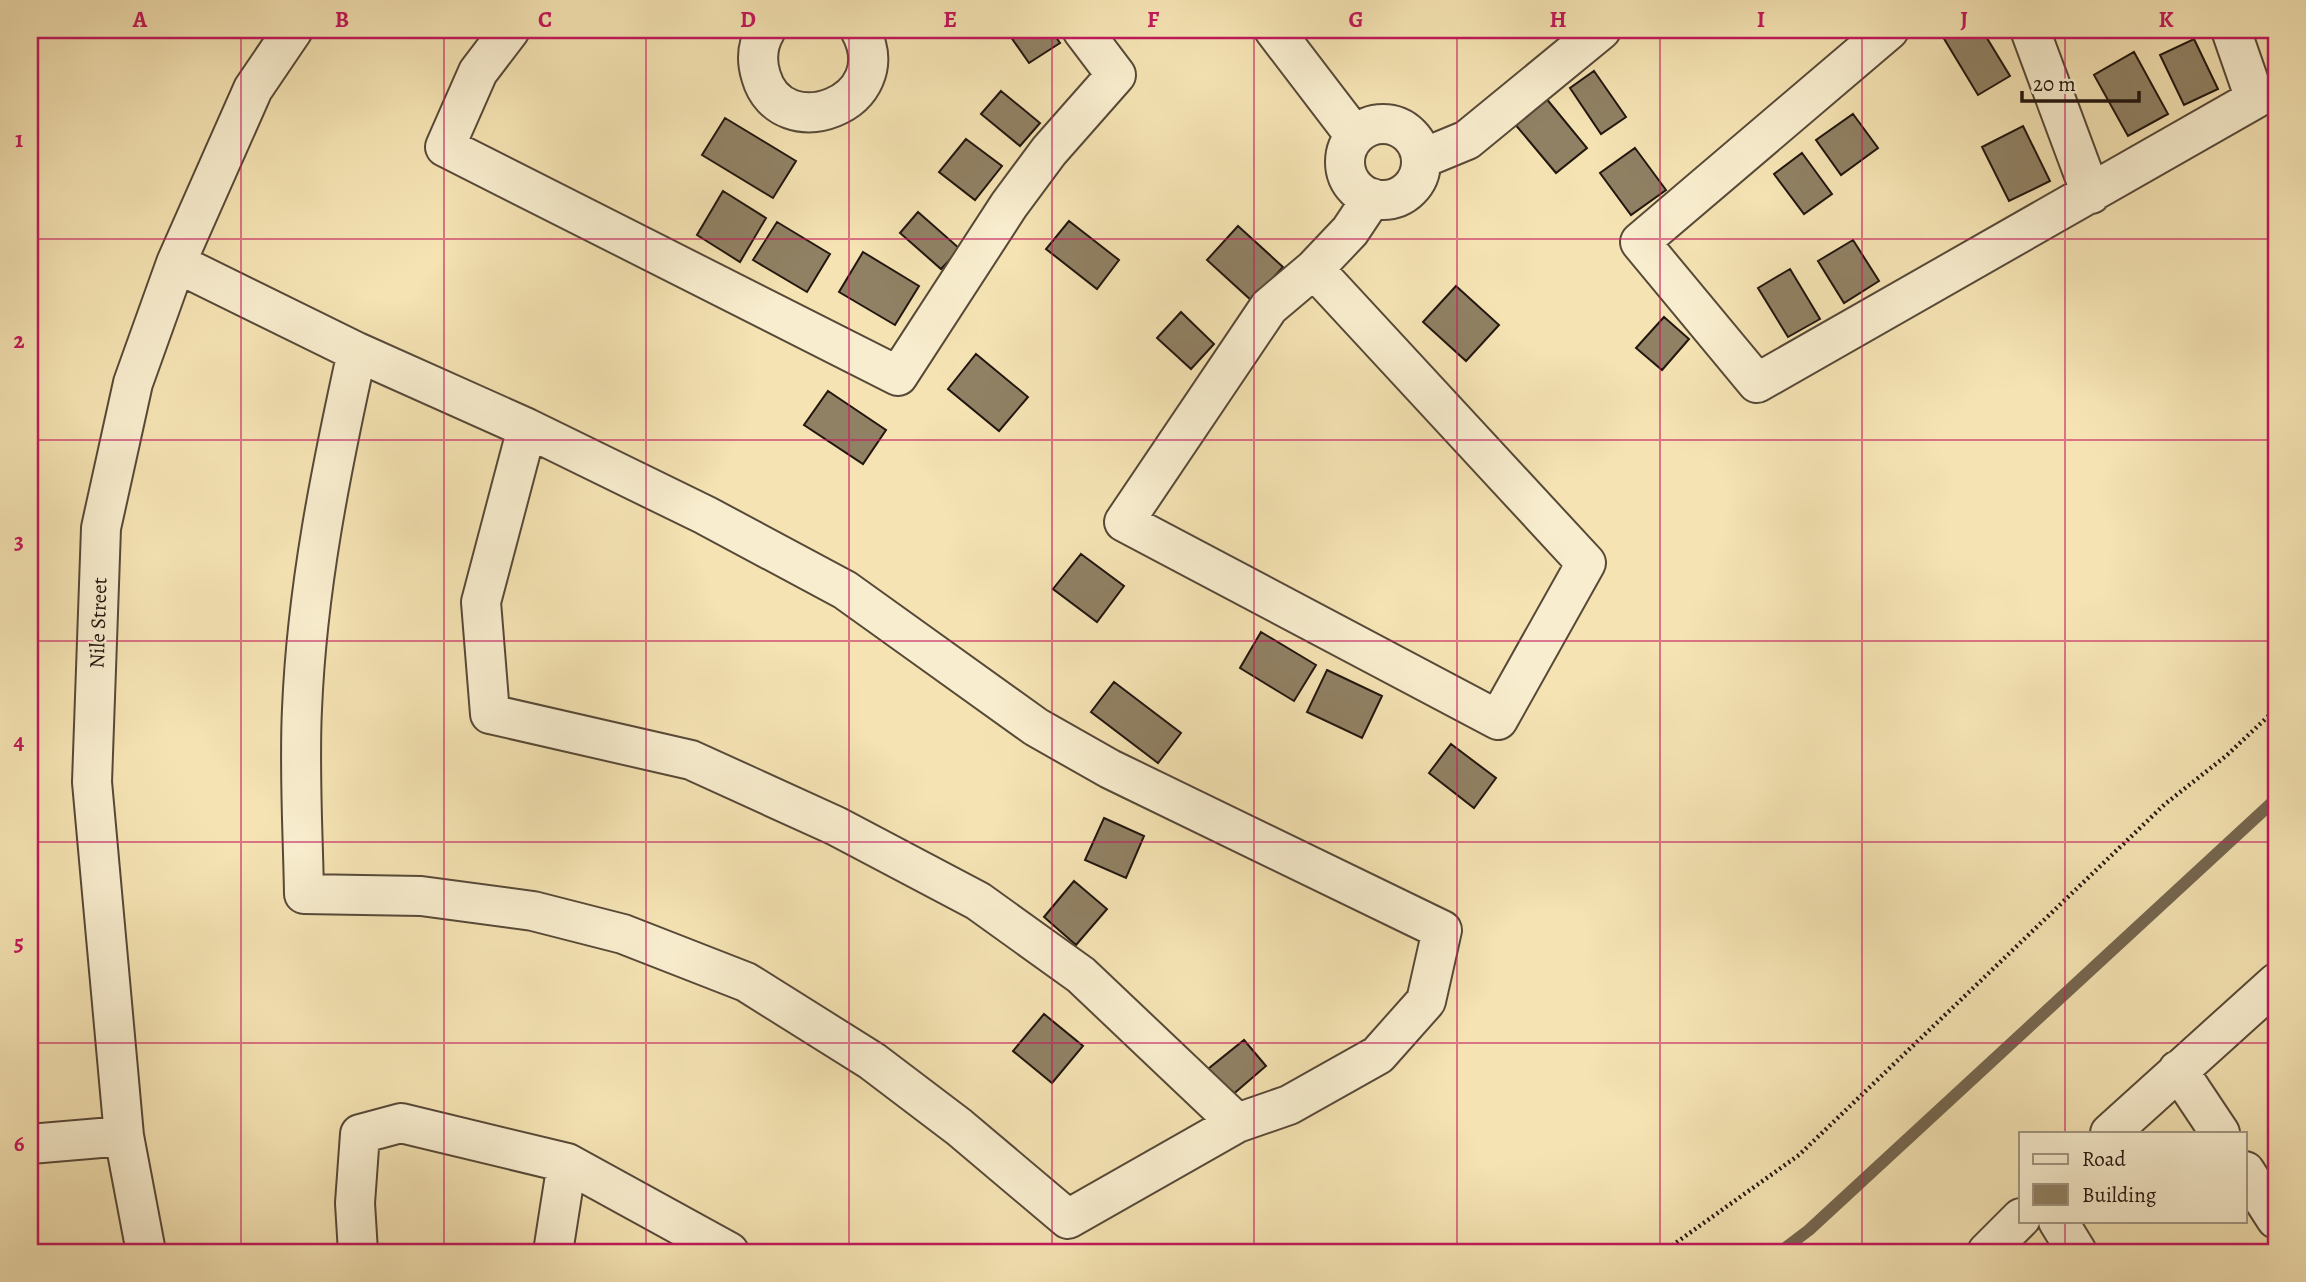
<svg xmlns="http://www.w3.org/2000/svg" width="2306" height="1282" viewBox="0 0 2306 1282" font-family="Alegreya,serif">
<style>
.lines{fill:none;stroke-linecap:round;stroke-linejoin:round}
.stream{stroke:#756750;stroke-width:12}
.building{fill:#908164;stroke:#22160f;stroke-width:2}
.minor-casing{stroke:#574938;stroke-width:42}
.path{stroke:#22160f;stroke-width:4.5;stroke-dasharray:2 3.5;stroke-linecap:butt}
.minor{stroke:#f8edce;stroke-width:38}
.grid{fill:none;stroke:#c2185b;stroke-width:2;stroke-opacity:0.55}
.labels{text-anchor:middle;stroke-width:5;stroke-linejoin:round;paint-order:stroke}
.street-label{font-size:21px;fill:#22160f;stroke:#f8edce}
.neatline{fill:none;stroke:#c2185b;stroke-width:2.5}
.grid-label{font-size:23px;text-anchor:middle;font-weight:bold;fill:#c2185b}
</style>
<rect width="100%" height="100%" fill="#f5e3b3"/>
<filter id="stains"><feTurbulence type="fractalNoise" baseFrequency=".00286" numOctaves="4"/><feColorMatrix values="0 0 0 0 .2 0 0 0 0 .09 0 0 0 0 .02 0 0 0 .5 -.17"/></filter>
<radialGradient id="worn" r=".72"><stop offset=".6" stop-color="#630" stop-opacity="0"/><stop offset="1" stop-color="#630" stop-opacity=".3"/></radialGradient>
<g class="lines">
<!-- stream -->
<path class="stream" d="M1780 1252 1809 1230 2276 799"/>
</g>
<!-- building -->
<path class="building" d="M1006 30H1051L1060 43 1029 63Z
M1943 30H1982L2010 76 1978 95 1940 32Z
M2194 39 2218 89 2184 105 2160 55Z
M2134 52 2168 114 2128 136 2094 75Z
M1594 71 1626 117 1601 134 1570 88Z
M1001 91 1040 123 1020 146 981 114Z
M1545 97 1587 148 1556 173 1514 123Z
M1853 114 1878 148 1841 175 1816 140Z
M725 118 796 161 773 198 702 155Z
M2023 126 2050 181 2009 201 1982 147Z
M966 139 1002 166 975 200 939 172Z
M1635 148 1666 190 1631 215 1600 173Z
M1802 153 1832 194 1804 214 1774 174Z
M723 191 766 218 740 262 697 235Z
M918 212 960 249 941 269 900 233Z
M1069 221 1119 260 1097 289 1046 249Z
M777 222 830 254 807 292 753 260Z
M1238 226 1283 267 1252 301 1207 260Z
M1853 240 1879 281 1844 303 1818 261Z
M863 252 919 286 895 325 839 292Z
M1790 269 1820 319 1788 337 1758 288Z
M1456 286 1499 325 1466 361 1423 322Z
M1181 312 1214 344 1191 369 1157 338Z
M1664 317 1689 339 1662 370 1636 348Z
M976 354 1028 397 999 431 948 389Z
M828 391 886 430 863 464 804 425Z
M1081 554 1124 586 1097 622 1053 589Z
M1261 632 1316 665 1294 701 1240 668Z
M1327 670 1382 696 1362 738 1307 712Z
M1114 682 1181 733 1158 763 1091 712Z
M1451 744 1496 778 1474 808 1429 773Z
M1104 818 1144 836 1126 878 1085 860Z
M1074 881 1107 909 1076 945 1044 917Z
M1044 1014 1083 1046 1052 1083 1013 1051Z
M1244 1040 1266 1066 1231 1096 1208 1069Z"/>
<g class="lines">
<defs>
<path id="minor" d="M510 30 478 72 445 147 898 376 1009 205 1049 151 1116 75 1082 30
M766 30C757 45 756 60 761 76 781 147 900 104 860 30
M1274 30 1355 136
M1889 30 1640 242 1757 383 2255 99 2231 30
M2030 30 2091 194
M1345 162a38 38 0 1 1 76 0a38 38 0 1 1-76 0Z
M1421 159 1467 140 1601 30
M176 263 357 352 527 428 705 515 845 590 1036 727 1110 769 1442 930 1426 1001 1378 1055 1289 1105 1237 1123 1068 1219 959 1127 872 1061 746 982 623 934 533 911 421 896 304 894C303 833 299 770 302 709 307 588 331 470 357 352
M1314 269 1586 563 1498 720 1124 522 1269 307 1314 269 1350 231 1372 198
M527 428 481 602 490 714 691 760 836 826 978 901 1081 975 1237 1123
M2178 1070 2220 1133
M2110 1133 2276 983
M30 1144 124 1136
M2245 1171 2276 1219
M2058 1221 2077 1252
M146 1252 124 1136 92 782 101 528 133 383 176 263 253 89 293 30
M358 1252 355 1203 360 1134 401 1123 567 1163 729 1252
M553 1252 567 1163
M1987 1252 2021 1218"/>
</defs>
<!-- minor casing -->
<use href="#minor" class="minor-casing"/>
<!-- path -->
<path class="path" d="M1663 1252 1799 1155 2165 804 2226 756 2276 709"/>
<!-- minor -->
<use href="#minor" class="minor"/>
</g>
<!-- grid -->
<path class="grid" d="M241 30V1252M444 30V1252M646 30V1252M849 30V1252M1052 30V1252M1254 30V1252M1457 30V1252M1660 30V1252M1862 30V1252M2065 30V1133M30 239H2276M30 440H2276M30 641H2276M30 842H2276M30 1043H2276M2065 1221V1252"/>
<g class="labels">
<!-- street labels -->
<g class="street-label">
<text transform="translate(98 623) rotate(-88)" y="7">Nile Street</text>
</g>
</g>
<!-- margin -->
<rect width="2306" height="1282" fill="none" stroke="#f5e3b3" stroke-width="77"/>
<!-- legend -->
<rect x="2019" y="1132" width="228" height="91" fill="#f8edce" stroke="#a29782" stroke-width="2"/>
<rect x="2033" y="1154" width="35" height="10" fill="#f8edce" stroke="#a29782" stroke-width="2"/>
<text x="2082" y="1166" font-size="21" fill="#22160f">Road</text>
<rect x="2033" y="1184" width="35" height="21" fill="#908164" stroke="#a29782" stroke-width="2"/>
<text x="2082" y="1202" font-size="21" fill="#22160f">Building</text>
<!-- scale -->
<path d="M2022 91v10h117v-10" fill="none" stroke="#22160f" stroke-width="3.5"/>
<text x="2033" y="91" font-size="21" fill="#22160f" stroke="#f8edce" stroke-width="5" paint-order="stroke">20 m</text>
<rect x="38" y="38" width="2230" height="1206" class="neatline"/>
<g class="grid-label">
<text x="140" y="27">A</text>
<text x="342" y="27">B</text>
<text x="545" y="27">C</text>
<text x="748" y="27">D</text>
<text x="950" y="27">E</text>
<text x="1153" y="27">F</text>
<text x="1356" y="27">G</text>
<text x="1558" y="27">H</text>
<text x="1761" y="27">I</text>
<text x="1964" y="27">J</text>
<text x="2166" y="27">K</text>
<text x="19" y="147">1</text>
<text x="19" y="348">2</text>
<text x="19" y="549">3</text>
<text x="19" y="749">4</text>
<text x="19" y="950">5</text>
<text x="19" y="1151">6</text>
</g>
<rect width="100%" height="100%" filter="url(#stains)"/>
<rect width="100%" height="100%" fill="url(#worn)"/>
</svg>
